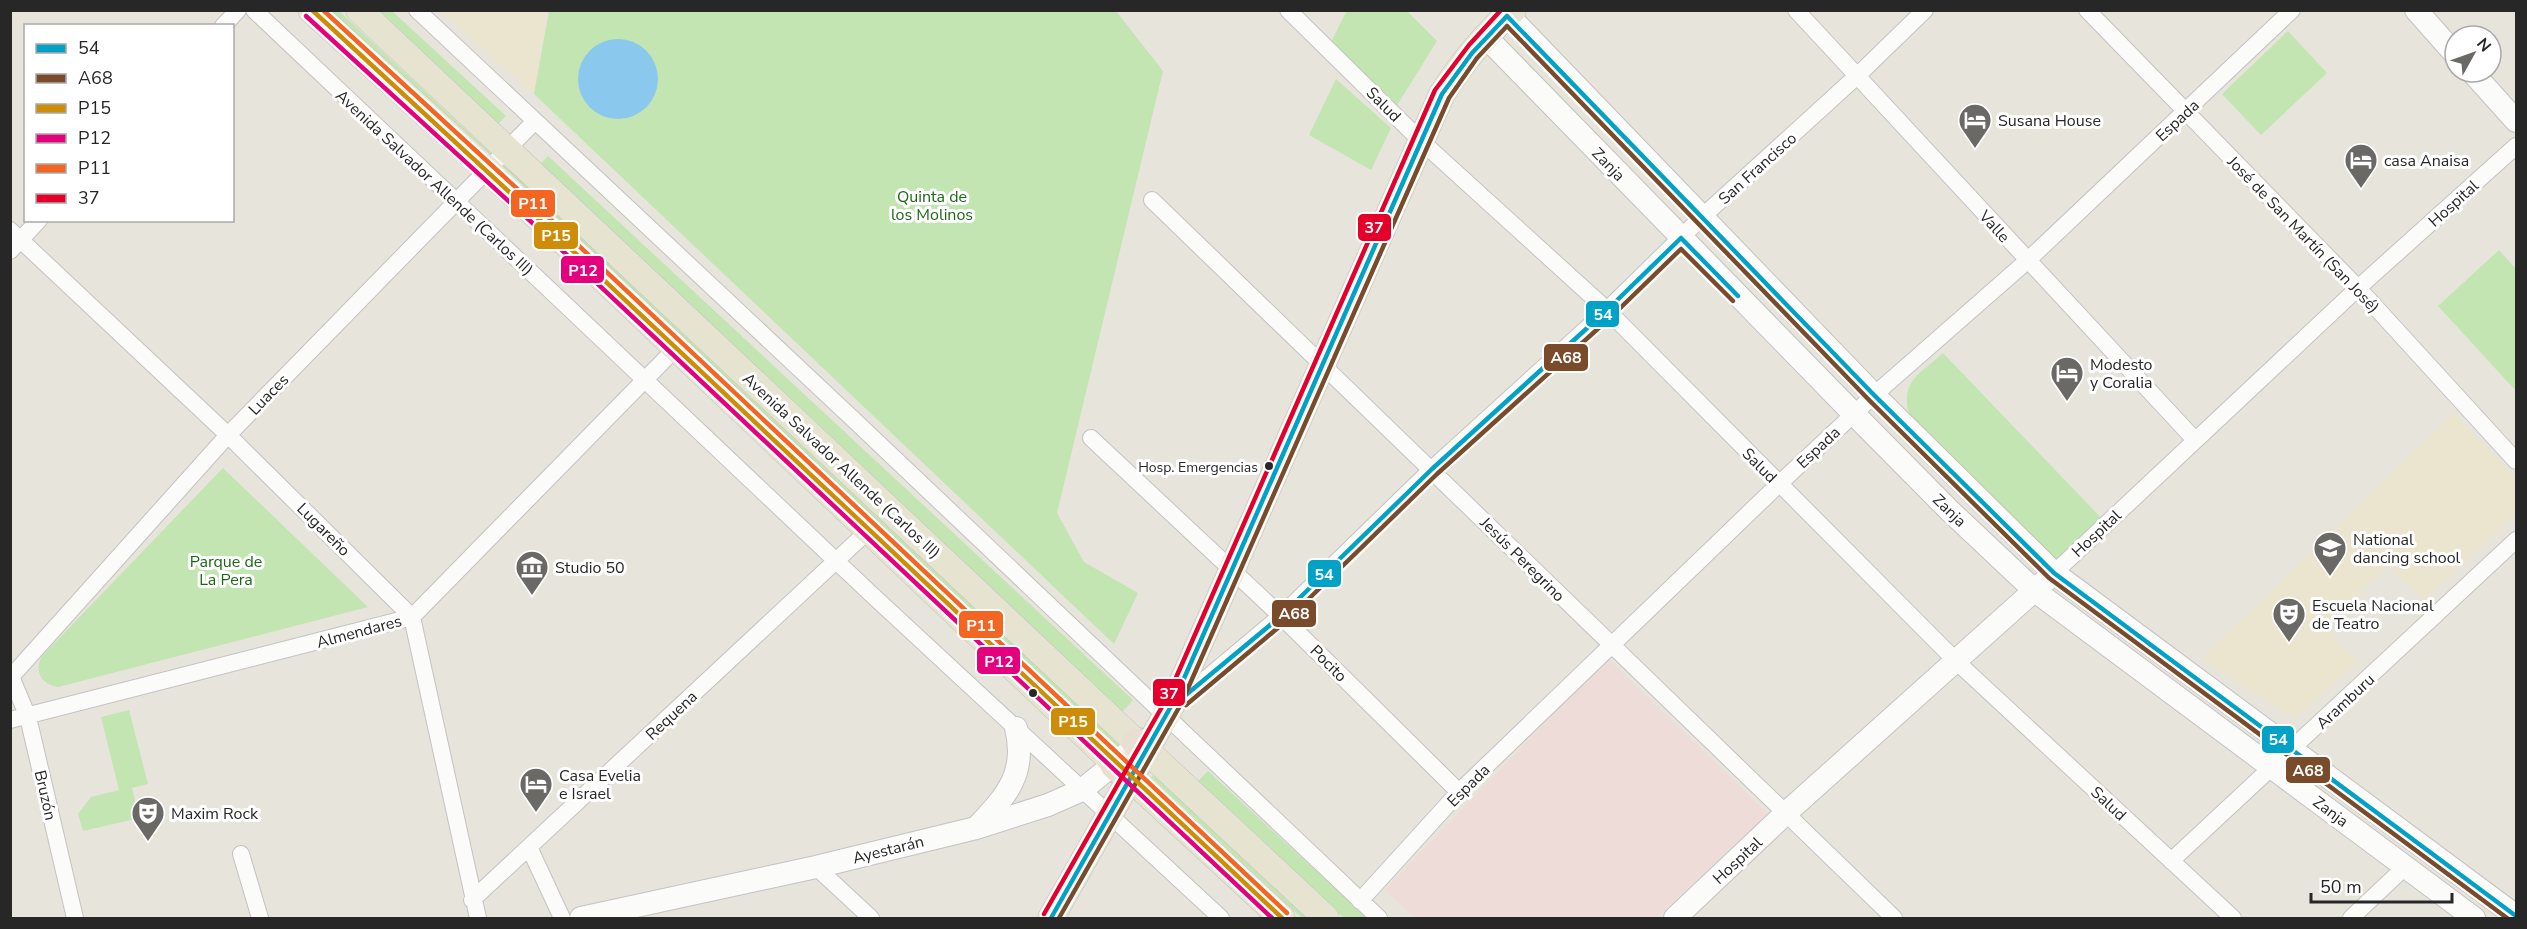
<svg xmlns="http://www.w3.org/2000/svg" width="2527" height="929" viewBox="0 0 2527 929" font-family="'Nunito Sans',sans-serif">
<style>
.education{fill:#ebe5cf}
.medical{fill:#eedcd8}
.green{fill:#c2e5b2}
.water{fill:#8bc8ee}
.lines{fill:none;stroke-linecap:round;stroke-linejoin:round}
.street-casing{stroke:#c4c2c2;stroke-width:18}
.secondary-casing{stroke:#c4c2c2;stroke-width:24}
.primary-casing{stroke:#c3c2bf;stroke-width:27}
.highway-casing{stroke:#c3c2bf;stroke-width:32}
.street{stroke:#fbfbfa;stroke-width:16}
.secondary{stroke:#fbfbfa;stroke-width:22}
.primary{stroke:#e6e4d1;stroke-width:26}
.highway{stroke:#e8ded2;stroke-width:30}
.bus-1-casing{stroke:#fff;stroke-width:9}
.bus-2-casing{stroke:#fff;stroke-width:9}
.bus-3-casing{stroke:#fff;stroke-width:9}
.bus-4-casing{stroke:#fff;stroke-width:9}
.bus-5-casing{stroke:#fff;stroke-width:9}
.bus-6-casing{stroke:#fff;stroke-width:9}
.bus-1{stroke:#02a2c6;stroke-width:4.5}
.bus-2{stroke:#7a4b2a;stroke-width:4.5}
.bus-3{stroke:#cd8d08;stroke-width:4.5}
.bus-4{stroke:#e5007d;stroke-width:4.5}
.bus-5{stroke:#f26522;stroke-width:4.5}
.bus-6{stroke:#e4002b;stroke-width:4.5}
.bus-dot{fill:#272727;stroke:#fff;stroke-width:2}
.labels{text-anchor:middle;stroke-width:6;stroke-linejoin:round;paint-order:stroke}
.bus-label{font-size:14px;fill:#272727;stroke:#fff;text-anchor:end}
.street-label{font-size:16px;fill:#272727;stroke:#fff}
.poi-label{font-size:16px;fill:#272727;stroke:#fff;text-anchor:start}
.park-label{font-size:16px;fill:#1c6715;stroke:#fff}
.line-badge{stroke:#fff;stroke-width:2}
.badge-label{font-size:16px;text-anchor:middle;font-weight:bold;fill:#fff}
</style>
<rect width="100%" height="100%" fill="#e7e4dc"/>
<!-- education -->
<path class="education" d="M440 11H548L534 94Z
M2453 413 2516 478V515L2424 601 2388 566 2328 621 2324 625 2357 662 2295 719 2201 659Z"/>
<!-- medical -->
<path class="medical" d="M1607 658 1768 814 1656 918H1415L1385 890Z"/>
<!-- green -->
<path class="green" d="M1347 10 1407 11 1437 41 1396 107 1330 44Z
M327 11H339L493 155 487 160Z
M367 11H392L506 116 494 128Z
M549 11H1116L1163 71 1057 513 1084 562 1138 593 1114 644 534 94Z
M2288 31 2327 73 2261 135 2222 94Z
M1336 79 1391 128 1371 170 1309 135Z
M548 156 1133 700 1122 712 536 168Z
M504 165 1124 740 1118 747 498 170Z
M2499 250 2516 269V391L2438 306Z
M1943 353 2106 523 2054 573 1909 414C1900 381 1921 373 1943 353Z
M223 468 368 607 58 687C41 685 34 671 42 656Z
M129 710 148 784 132 788 139 818 83 831 78 814 91 797 119 790 101 717Z
M1208 771 1367 918H1344L1197 782Z
M1161 774 1317 918H1302L1150 777Z"/>
<!-- water -->
<path class="water" d="M578 79a40 40 0 1 1 80 0a40 40 0 1 1-80 0Z"/>
<g class="lines">
<defs>
<path id="street" d="M254 10 870 593 1221 918
M417 10 854 420 1379 918
M1288 10 1421 141 1607 310 1957 662 2233 918
M1796 10 2195 440
M2087 10 2358 288 2516 461
M223 26 238 10
M1152 200 1894 918
M10 230 228 435 412 617 478 918
M10 251 39 220
M1091 438 1281 616 1459 792
M2054 573 2358 288 2516 146
M10 674 28 717 75 918
M10 678 228 435 535 121
M1176 704 1281 616 1432 469 1607 310 1702 217 1858 75 1925 10
M10 720 412 617 677 347
M529 847 562 918
M241 854 260 918
M2171 861 2516 540
M816 867 871 918
M472 900 869 530
M1360 901 1459 792 1779 484 1874 395 2027 261 2292 10
M2351 918 2405 867"/>
<path id="secondary" d="M1503 10 1874 395 2054 573 2516 916
M2416 10 2455 54
M1485 36 1854 414 1950 511 2035 591 2474 918
M2472 72 2516 121
M978 826C1007 795 1027 773 1016 728
M581 918 816 867 976 828 1048 805 1082 790 1126 754
M1675 918 1786 813 2046 580"/>
<path id="primary" d="M311 10 488 170 1115 764
M359 10 1137 743
M1146 750 1326 918
M1130 778 1282 918
M1051 918 1174 701 1442 94C1462 62 1485 35 1513 10"/>
<path id="highway" d="M1137 743 1146 750
M1115 764 1130 778"/>
</defs>
<!-- street casing -->
<use href="#street" class="street-casing"/>
<!-- secondary casing -->
<use href="#secondary" class="secondary-casing"/>
<!-- primary casing -->
<use href="#primary" class="primary-casing"/>
<!-- highway casing -->
<use href="#highway" class="highway-casing"/>
<!-- street -->
<use href="#street" class="street"/>
<!-- secondary -->
<use href="#secondary" class="secondary"/>
<!-- primary -->
<use href="#primary" class="primary"/>
<!-- highway -->
<use href="#highway" class="highway"/>
<defs>
<path id="bus-1" d="M1181 699 1281 616 1432 469 1607 310 1681 238 1738 296
M1051 918 1174 701 1442 94 1472 53 1507 16 1874 395 2054 573 2516 916"/>
<path id="bus-2" d="M1186 705 1286 621 1437 474 1612 316 1681 249 1733 301
M1059 918 1181 704 1449 98 1477 58 1507 26 1869 400 2049 578 2507 918"/>
<path id="bus-3" d="M312 10 556 235 1282 918"/>
<path id="bus-4" d="M306 16 551 240 1272 918"/>
<path id="bus-5" d="M323 10 561 229 1287 913"/>
<path id="bus-6" d="M1044 914 1167 698 1435 90 1469 45 1501 10"/>
</defs>
<!-- bus-1 casing -->
<use href="#bus-1" class="bus-1-casing"/>
<!-- bus-2 casing -->
<use href="#bus-2" class="bus-2-casing"/>
<!-- bus-3 casing -->
<use href="#bus-3" class="bus-3-casing"/>
<!-- bus-4 casing -->
<use href="#bus-4" class="bus-4-casing"/>
<!-- bus-5 casing -->
<use href="#bus-5" class="bus-5-casing"/>
<!-- bus-6 casing -->
<use href="#bus-6" class="bus-6-casing"/>
<!-- bus-1 -->
<use href="#bus-1" class="bus-1"/>
<!-- bus-2 -->
<use href="#bus-2" class="bus-2"/>
<!-- bus-3 -->
<use href="#bus-3" class="bus-3"/>
<!-- bus-4 -->
<use href="#bus-4" class="bus-4"/>
<!-- bus-5 -->
<use href="#bus-5" class="bus-5"/>
<!-- bus-6 -->
<use href="#bus-6" class="bus-6"/>
</g>
<!-- icons -->
<defs>
<symbol id="hotel-pin" viewBox="-11 -11 22 30"><path d="M0 17L-7.5 6A9.5 9.5 0 1 1 7.5 6Z" fill="#6a6966" stroke="#fff"/><path d="M-6-4.5h1.5V1H6V5H4.5V3h-9V5H-6ZM-4 0a1.8 1.8 0 1 1 3.6 0ZM.5 0V-2.5h3Q6-2.5 6 0Z" fill="#fff"/></symbol>
<symbol id="school-pin" viewBox="-11 -11 22 30"><path d="M0 17L-7.5 6A9.5 9.5 0 1 1 7.5 6Z" fill="#6a6966" stroke="#fff"/><path d="M0-5L7-2L0 1L-7-2ZM-4 1L0 2.5L4 1V4Q0 6-4 4Z" fill="#fff"/></symbol>
<symbol id="museum-pin" viewBox="-11 -11 22 30"><path d="M0 17L-7.5 6A9.5 9.5 0 1 1 7.5 6Z" fill="#6a6966" stroke="#fff"/><path d="M0-6L6-3V-2H-6V-3ZM-5-1h2V3h-2ZM-1-1h2V3h-2ZM3-1h2V3H3ZM-6 4H6V6H-6Z" fill="#fff"/></symbol>
<symbol id="theatre-pin" viewBox="-11 -11 22 30"><path d="M0 17L-7.5 6A9.5 9.5 0 1 1 7.5 6Z" fill="#6a6966" stroke="#fff"/><path d="M-5-5.5Q0-4 5-5.5V0Q5 5 0 6Q-5 5-5 0ZM-3.3-2.5H-1v1.5H-3.3ZM1-2.5H3.3v1.5H1ZM-2.8 1Q0 5.5 2.8 1Z" fill="#fff"/></symbol>
</defs>
<g fill-rule="evenodd">
<use href="#hotel-pin" x="1956" y="101" width="38" height="52"/>
<use href="#hotel-pin" x="2342" y="141" width="38" height="52"/>
<use href="#hotel-pin" x="2048" y="354" width="38" height="52"/>
<use href="#school-pin" x="2311" y="529" width="38" height="52"/>
<use href="#museum-pin" x="513" y="548" width="38" height="52"/>
<use href="#theatre-pin" x="2270" y="595" width="38" height="52"/>
<use href="#hotel-pin" x="517" y="765" width="38" height="52"/>
<use href="#theatre-pin" x="129" y="794" width="38" height="52"/>
</g>
<!-- markers -->
<g class="bus-dot">
<circle cx="1269" cy="466" r="5"/>
<circle cx="1033" cy="693" r="5"/>
</g>
<g class="labels">
<!-- bus labels -->
<g class="bus-label">
<text x="1258" y="472">Hosp. Emergencias</text>
</g>
<!-- street labels -->
<g class="street-label">
<text transform="translate(1384 104) rotate(45)" y="6">Salud</text>
<text transform="translate(2177 120) rotate(-43)" y="6">Espada</text>
<text transform="translate(1609 164) rotate(46)" y="6">Zanja</text>
<text transform="translate(1757 168) rotate(-42)" y="6">San Francisco</text>
<text transform="translate(435 182) rotate(43)" y="6">Avenida Salvador Allende (Carlos III)</text>
<text transform="translate(2453 203) rotate(-42)" y="6">Hospital</text>
<text transform="translate(1995 226) rotate(48)" y="6">Valle</text>
<text transform="translate(2304 234) rotate(46)" y="6">José de San Martín (San José)</text>
<text transform="translate(268 394) rotate(-46)" y="6">Luaces</text>
<text transform="translate(1818 447) rotate(-43)" y="6">Espada</text>
<text transform="translate(842 465) rotate(43)" y="6">Avenida Salvador Allende (Carlos III)</text>
<text transform="translate(1760 465) rotate(45)" y="6">Salud</text>
<text transform="translate(1950 510) rotate(44)" y="6">Zanja</text>
<text transform="translate(324 529) rotate(45)" y="6">Lugareño</text>
<text transform="translate(2096 533) rotate(-43)" y="6">Hospital</text>
<text transform="translate(1523 559) rotate(45)" y="6">Jesús Peregrino</text>
<text transform="translate(359 631) rotate(-15)" y="6">Almendares</text>
<text transform="translate(1329 663) rotate(45)" y="6">Pocito</text>
<text transform="translate(2345 701) rotate(-43)" y="6">Aramburu</text>
<text transform="translate(671 715) rotate(-43)" y="6">Requena</text>
<text transform="translate(1468 785) rotate(-45)" y="6">Espada</text>
<text transform="translate(46 795) rotate(77)" y="6">Bruzón</text>
<text transform="translate(2109 803) rotate(43)" y="6">Salud</text>
<text transform="translate(2331 811) rotate(37)" y="6">Zanja</text>
<text transform="translate(888 849) rotate(-14)" y="6">Ayestarán</text>
<text transform="translate(1737 860) rotate(-43)" y="6">Hospital</text>
</g>
<!-- poi labels -->
<g class="poi-label">
<text x="1998" y="126">Susana House</text>
<text x="2384" y="166">casa Anaisa</text>
<text x="2090" y="370">Modesto<tspan x="2090" dy="18">y Coralia</tspan></text>
<text x="2353" y="545">National<tspan x="2353" dy="18">dancing school</tspan></text>
<text x="555" y="573">Studio 50</text>
<text x="2312" y="611">Escuela Nacional<tspan x="2312" dy="18">de Teatro</tspan></text>
<text x="559" y="781">Casa Evelia<tspan x="559" dy="18">e Israel</tspan></text>
<text x="171" y="819">Maxim Rock</text>
</g>
<!-- park labels -->
<g class="park-label">
<text x="932" y="202">Quinta de<tspan x="932" dy="18">los Molinos</tspan></text>
<text x="226" y="567">Parque de<tspan x="226" dy="18">La Pera</tspan></text>
</g>
</g>
<g class="line-badge">
<rect x="510" y="189" width="46" height="29" rx="6" fill="#f26522"/>
<rect x="1357" y="213" width="35" height="29" rx="6" fill="#e4002b"/>
<rect x="533" y="221" width="46" height="29" rx="6" fill="#cd8d08"/>
<rect x="560" y="255" width="45" height="29" rx="6" fill="#e5007d"/>
<rect x="1585" y="300" width="35" height="28" rx="6" fill="#02a2c6"/>
<rect x="1543" y="343" width="46" height="29" rx="6" fill="#7a4b2a"/>
<rect x="1307" y="559" width="35" height="29" rx="6" fill="#02a2c6"/>
<rect x="1271" y="599" width="46" height="29" rx="6" fill="#7a4b2a"/>
<rect x="958" y="610" width="46" height="29" rx="6" fill="#f26522"/>
<rect x="976" y="646" width="45" height="29" rx="6" fill="#e5007d"/>
<rect x="1152" y="678" width="34" height="29" rx="6" fill="#e4002b"/>
<rect x="1050" y="707" width="46" height="29" rx="6" fill="#cd8d08"/>
<rect x="2261" y="725" width="34" height="29" rx="6" fill="#02a2c6"/>
<rect x="2285" y="756" width="46" height="28" rx="6" fill="#7a4b2a"/>
</g>
<g class="badge-label">
<text x="533" y="209">P11</text>
<text x="1374" y="233">37</text>
<text x="556" y="241">P15</text>
<text x="583" y="276">P12</text>
<text x="1603" y="320">54</text>
<text x="1566" y="363">A68</text>
<text x="1324" y="580">54</text>
<text x="1294" y="619">A68</text>
<text x="981" y="631">P11</text>
<text x="999" y="667">P12</text>
<text x="1169" y="699">37</text>
<text x="1073" y="727">P15</text>
<text x="2278" y="745">54</text>
<text x="2308" y="776">A68</text>
</g>
<!-- border -->
<rect width="2527" height="929" fill="none" stroke="#272727" stroke-width="24"/>
<!-- legend -->
<rect x="24" y="24" width="210" height="198" fill="#ffffff" stroke="#a9a9a9" stroke-width="1.5"/>
<rect x="36" y="44" width="30" height="9" fill="#02a2c6" stroke="#a9a9a9" stroke-width="1.5"/>
<text x="78" y="54" font-size="18" fill="#272727">54</text>
<rect x="36" y="74" width="30" height="9" fill="#7a4b2a" stroke="#a9a9a9" stroke-width="1.5"/>
<text x="78" y="84" font-size="18" fill="#272727">A68</text>
<rect x="36" y="104" width="30" height="9" fill="#cd8d08" stroke="#a9a9a9" stroke-width="1.5"/>
<text x="78" y="114" font-size="18" fill="#272727">P15</text>
<rect x="36" y="134" width="30" height="9" fill="#e5007d" stroke="#a9a9a9" stroke-width="1.5"/>
<text x="78" y="144" font-size="18" fill="#272727">P12</text>
<rect x="36" y="164" width="30" height="9" fill="#f26522" stroke="#a9a9a9" stroke-width="1.5"/>
<text x="78" y="174" font-size="18" fill="#272727">P11</text>
<rect x="36" y="194" width="30" height="9" fill="#e4002b" stroke="#a9a9a9" stroke-width="1.5"/>
<text x="78" y="204" font-size="18" fill="#272727">37</text>
<!-- north arrow -->
<g transform="translate(2473 54) rotate(50)"><circle r="28" fill="#ffffff" stroke="#a9a9a9" stroke-width="1.5"/>
<path d="M0-4.5L10 22L0 15L-10 22Z" fill="#6a6966"/>
<text y="-9" font-size="16" font-weight="bold" text-anchor="middle" fill="#272727">N</text>
</g>
<!-- scale -->
<path d="M2311 893v9h141v-9" fill="none" stroke="#272727" stroke-width="3"/>
<text x="2320" y="893" font-size="18" fill="#272727" stroke="#ffffff" stroke-width="4.5" paint-order="stroke">50 m</text>
</svg>
